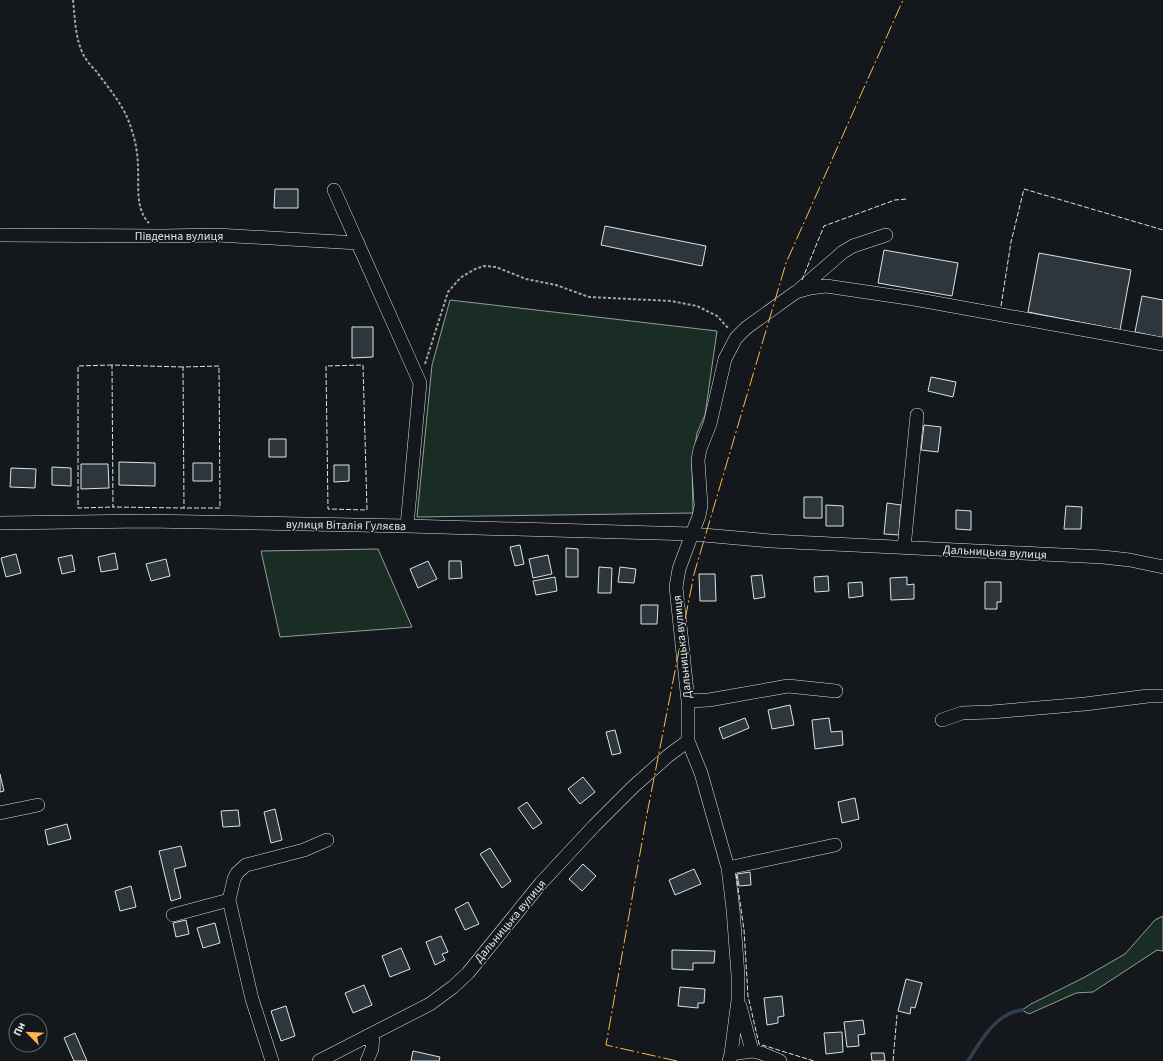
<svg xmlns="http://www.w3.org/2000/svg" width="1163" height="1061" viewBox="0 0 1163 1061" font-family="'Source Sans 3',sans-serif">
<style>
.green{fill:#1a2d24;stroke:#939e99}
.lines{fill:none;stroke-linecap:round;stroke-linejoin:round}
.stream{stroke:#2f3f4d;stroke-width:3.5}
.building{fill:#2c363c;stroke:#d8e6dc}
.minor-casing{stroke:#d8e6dc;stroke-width:14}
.path{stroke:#9da8a2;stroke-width:2;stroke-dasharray:3 2;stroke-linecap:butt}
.minor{stroke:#14181c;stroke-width:13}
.fence{stroke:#d8e6dc;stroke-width:1;stroke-dasharray:5 2;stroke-linecap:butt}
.power{stroke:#ffb74d;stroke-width:1;stroke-dasharray:14 3 2 3;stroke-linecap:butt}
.labels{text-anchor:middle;stroke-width:3;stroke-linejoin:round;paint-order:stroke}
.street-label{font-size:12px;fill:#d8e6dc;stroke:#14181c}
</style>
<rect width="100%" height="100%" fill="#14181c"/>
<!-- green -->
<path class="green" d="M450 300 717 331 705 415 697 433 692 464 693 513 417 517 432 365Z
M378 549 412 627 280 637 261 551Z
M1163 916V951L1157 950 1093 992 1076 993 1029 1014 1022 1010 1031 1004 1085 977 1125 954 1155 920Z"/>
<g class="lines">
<!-- stream -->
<path class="stream" d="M968 1061C978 1045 990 1024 1007 1015 1011 1012 1017 1011 1022 1010"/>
</g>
<!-- building -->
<path class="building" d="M275 189H298V208H274Z
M605 226 706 246 702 266 601 245Z
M884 250 958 263 952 296 878 283Z
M1039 253 1131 270 1120 330 1028 312Z
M1142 296 1163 300V338L1135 332Z
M352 327H373V357L352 358Z
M931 377 956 382 953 397 928 391Z
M924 425 941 427 938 452 921 450Z
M269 439H286V457H269Z
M119 462 155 463V486L119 485Z
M193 463H212V481H193Z
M81 464H108L109 488 81 489Z
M334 465H349V481L334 482Z
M52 467 71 468V486L52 485Z
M11 468 36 469 35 488 10 487Z
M804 497H822V518H804Z
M887 503 901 505 899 535 884 534Z
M826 505 843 506V526H826Z
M1066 506 1082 507 1081 529H1064Z
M956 510 971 511V530L956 529Z
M520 545 524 564 515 566 510 547Z
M566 548 578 549V577H566Z
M115 553 118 569 101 572 98 557Z
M16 554 21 573 6 577 1 558Z
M72 555 75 571 62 574 58 558Z
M548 555 552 574 533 578 529 559Z
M166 559 170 576 151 581 146 564Z
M428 561 437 579 418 588 410 569Z
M449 561H461L462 578 449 579Z
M599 567 612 568 611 593H598Z
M620 567 636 569 634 583 618 582Z
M699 574H715L716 601H700Z
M762 575 765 597 754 599 751 576Z
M828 576 829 591 815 592 814 577Z
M555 577 557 591 536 595 533 581Z
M907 577V585L914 584V599L891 600 890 578Z
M862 582 863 596 849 598 848 583Z
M985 582H1001V602H997V609H985Z
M641 605H658L657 624H641Z
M790 705 794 725 772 729 768 710Z
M745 718 749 728 723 739 719 728Z
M829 718 831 732 842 731 843 745 815 749 812 720Z
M615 730 621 753 612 755 606 732Z
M0 774 4 791 0 792Z
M583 777 595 792 580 804 568 789Z
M855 798 859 819 842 823 838 802Z
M527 802 542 823 533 829 518 808Z
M275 809 282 840 271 843 264 812Z
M238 810 240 826 223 827 221 811Z
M67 824 71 839 48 845 45 830Z
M181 846 186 866 174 869 181 898 171 901 159 851Z
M490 848 511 881 502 888 480 854Z
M583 864 596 876 582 891 569 879Z
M694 869 701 884 675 895 669 880Z
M750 872 751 885 739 886 737 874Z
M131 886 136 907 120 911 115 891Z
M468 902 479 924 465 930 455 909Z
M186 920 189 934 176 937 173 923Z
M215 923 220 943 203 948 197 928Z
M441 936 448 952 442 954 445 960 435 965 426 942Z
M401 948 410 969 390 977 382 956Z
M672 950 715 951 714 963H693V970L672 969Z
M906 979 922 983 915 1008 911 1007 910 1014 898 1011Z
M364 985 372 1005 353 1013 345 993Z
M680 987 705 989 704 1003H698V1008L678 1006Z
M782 996 784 1016 778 1017V1023L767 1025 764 998Z
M286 1006 295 1036 281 1041 271 1011Z
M863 1020 865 1034 858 1035 859 1046 847 1047 844 1022Z
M842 1032 843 1052 826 1054 824 1033Z
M75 1033 87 1061H74L64 1038Z
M413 1051 440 1057 439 1061H411Z
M871 1053H884L885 1061H872Z"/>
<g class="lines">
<defs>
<path id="minor" d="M334 190 420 383 407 526
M0 235 163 236 217 235 358 243
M799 290 843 252 853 246 886 235
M0 523 146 521 407 526 692 534 699 516 701 506 698 460 700 449 710 424 725 359 736 338 746 328 796 292 810 288 826 286 914 299 1163 344
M904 548 917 415
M688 701 709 700 788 686 836 691
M942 720 962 713 991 712 1085 704 1148 696H1163
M688 741 701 773 728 868 733 909 738 975V1000L731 1054 729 1061
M0 813 38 805
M728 868 835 845
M173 915 229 900
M740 1006 752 1051
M731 1054 752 1051 761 1053 780 1061
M272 1061 252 999 229 900 234 879 237 873 246 865 304 850 327 840
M319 1061 430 1004 453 987 468 973 541 883 594 826 633 787 669 755 688 741V701L676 587 679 569 692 534 771 541 1103 557 1130 560 1163 567
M367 1061 372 1049 373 1034"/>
</defs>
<!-- minor casing -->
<use href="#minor" class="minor-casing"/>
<!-- path -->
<path class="path" d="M73 0C75 18 75 37 83 54 86 60 91 66 96 71 110 90 126 108 132 131 136 143 138 156 138 168 139 186 135 209 149 223
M425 364 448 292 460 278 475 269 484 266 496 267 526 279 556 285 589 297 671 301 697 306 717 316 729 329"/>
<!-- minor -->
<use href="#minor" class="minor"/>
<!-- fence -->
<path class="fence" d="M802 280 824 226 895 200 907 199
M1001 306 1011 242 1024 189 1163 230
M112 365 78 366V508L113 507
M363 365 367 510 328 509 326 366Z
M183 367 112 365 113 507 184 508H220L219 366 183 367 184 508
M736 874 744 930 748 996 759 1044 814 1061
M893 1061 897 1015"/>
<!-- power -->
<path class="power" d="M677 1061 606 1045 647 814 694 574 786 263 903 0"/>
</g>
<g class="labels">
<!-- street labels -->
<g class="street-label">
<text x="179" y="240">Південна вулиця</text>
<text transform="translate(346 525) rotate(1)" y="4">вулиця Віталія Гуляєва</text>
<text transform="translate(995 552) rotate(3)" y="4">Дальницька вулиця</text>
<text transform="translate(682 647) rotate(-96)" y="4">Дальницька вулиця</text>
<text transform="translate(510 921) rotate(-50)" y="4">Дальницька вулиця</text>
</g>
</g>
<!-- north arrow -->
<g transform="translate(28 1033) rotate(294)"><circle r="19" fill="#14181c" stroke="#626a69"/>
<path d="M0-3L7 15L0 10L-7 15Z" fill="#ffb74d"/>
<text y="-6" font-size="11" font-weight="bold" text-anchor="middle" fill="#d8e6dc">Пн</text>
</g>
</svg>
